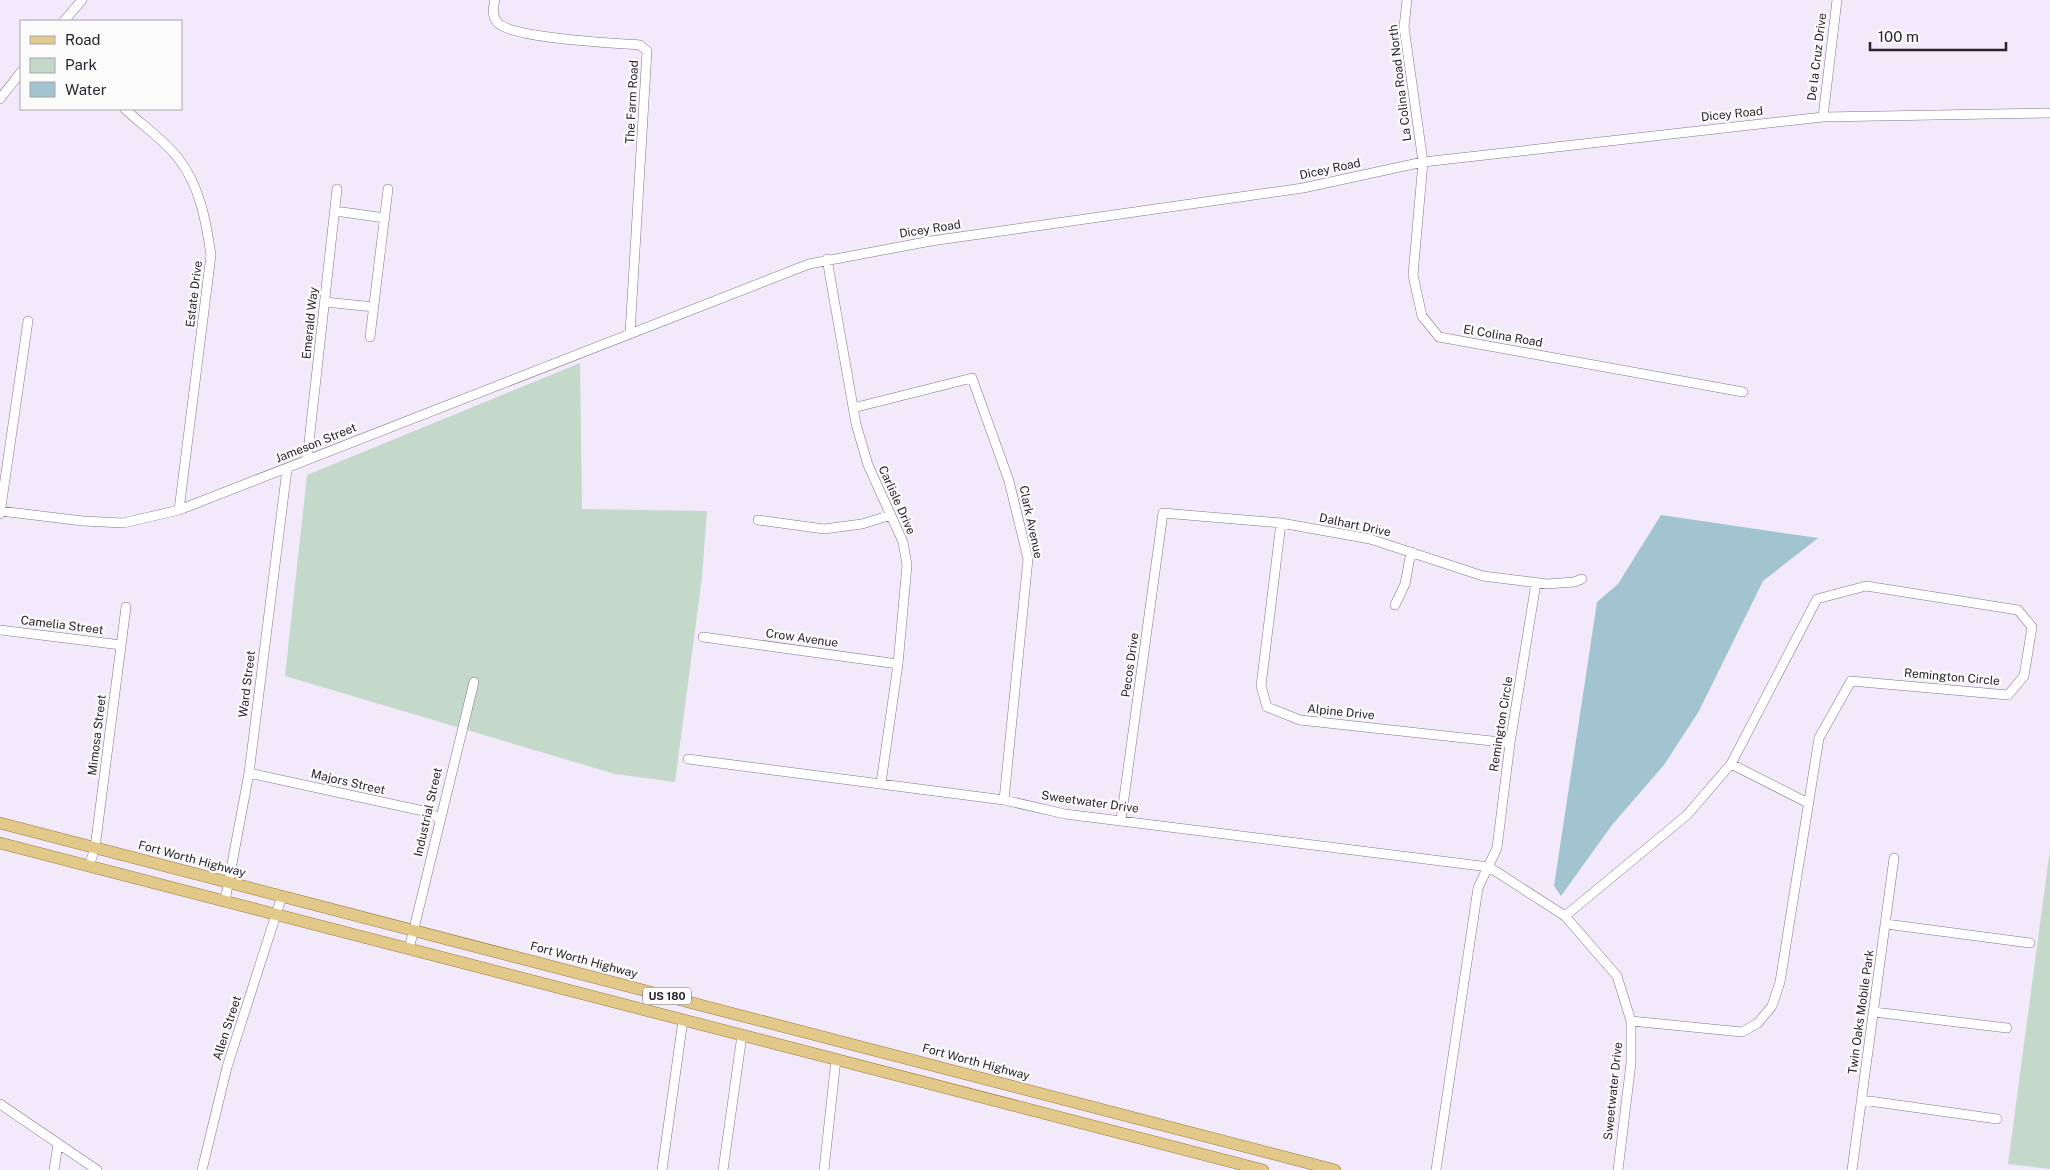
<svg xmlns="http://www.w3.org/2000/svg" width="2050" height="1170" viewBox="0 0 2050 1170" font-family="'Public Sans',sans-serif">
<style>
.green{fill:#c4d9ca}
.water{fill:#a2c4d1}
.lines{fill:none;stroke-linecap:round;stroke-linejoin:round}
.minor-casing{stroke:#80758d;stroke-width:10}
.major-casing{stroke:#967835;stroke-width:12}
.minor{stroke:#fff;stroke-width:9}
.major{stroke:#e3c989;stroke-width:11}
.labels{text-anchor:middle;stroke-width:4.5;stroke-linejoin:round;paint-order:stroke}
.shield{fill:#fbfbfb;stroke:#67646b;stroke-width:1}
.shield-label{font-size:11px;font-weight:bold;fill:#28232d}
.street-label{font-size:12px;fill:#28232d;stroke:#fbfbfb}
</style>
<rect width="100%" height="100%" fill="#f2eafb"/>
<!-- green -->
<path class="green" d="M580 363 582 509 707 511 702 577 675 782 615 774 285 676 307 475Z
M2050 849V1169L2008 1164Z"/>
<!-- water -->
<path class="water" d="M1661 515 1818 538 1763 581 1699 711 1664 765 1612 825 1561 896 1554 886 1597 602 1618 584Z"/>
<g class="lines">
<defs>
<path id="minor" d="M495 0C493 7 492 16 497 22 511 39 615 43 640 45L647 51 630 333
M1407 0 1404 27 1423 162 1413 275 1422 316 1439 337 1743 392
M64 21 82 0
M0 99 21 72
M125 109C142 125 164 140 178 158 200 186 206 221 211 255L179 510
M1823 117 1837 0
M335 211 385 218
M827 259 856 424 868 465 903 542 907 565 898 664 881 783
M325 302 374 307
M370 337 388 189
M853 408 972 378 1009 481 1028 559 1004 800
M307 460 337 189
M0 511 83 521 123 523 179 510 809 264 931 241 1303 188 1423 162 1823 117 2050 113
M0 514 28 321
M758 520 824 529 862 524 891 515
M1281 523 1261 686 1267 707 1300 720 1510 743
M1395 605 1405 584 1411 552
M0 630 121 645
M703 637 898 664
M688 759 1004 800 1065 814 1489 867 1565 916 1617 976 1631 1021V1063L1618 1170
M1731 764 1808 803
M249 773 428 812 440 819
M1121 820 1163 513 1281 523 1370 539 1483 576 1547 584 1574 582 1582 579
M89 866 95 848 101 801 126 607
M225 901 249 773 287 469
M1565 916 1687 815 1731 764 1817 599 1866 586 2018 610 2032 627 2024 676 2008 695 1851 681 1819 738 1780 982 1772 1006 1758 1023 1742 1032 1631 1021
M1886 924 2030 943
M409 949 474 682
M1874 1012 2007 1028
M1862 1100 1997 1119
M0 1104 97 1170
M54 1170 58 1144
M202 1170 227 1067 282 896
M662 1170 683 1020
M723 1170 742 1035
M824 1170 836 1059
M1436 1170 1478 888 1497 848 1510 743 1536 583
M1852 1170 1894 858"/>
<path id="major" d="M0 823 1335 1170
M0 843 1263 1170"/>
</defs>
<!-- minor casing -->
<use href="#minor" class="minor-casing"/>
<!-- major casing -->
<use href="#major" class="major-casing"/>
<!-- minor -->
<use href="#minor" class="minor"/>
<!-- major -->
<use href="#major" class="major"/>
</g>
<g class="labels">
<!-- shield labels -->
<rect class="shield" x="643" y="987.5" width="48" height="17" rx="4"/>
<g class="shield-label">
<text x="667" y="1000">US 180</text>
</g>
<!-- street labels -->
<g class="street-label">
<text transform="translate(1817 57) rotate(-83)" y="4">De la Cruz Drive</text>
<text transform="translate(1400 83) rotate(-97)" y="4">La Colina Road North</text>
<text transform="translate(632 102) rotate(-87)" y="4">The Farm Road</text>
<text transform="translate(1732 114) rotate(-6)" y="4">Dicey Road</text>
<text transform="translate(1330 169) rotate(-12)" y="4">Dicey Road</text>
<text transform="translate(930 229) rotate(-9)" y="4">Dicey Road</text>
<text transform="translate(194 294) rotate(-83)" y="4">Estate Drive</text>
<text transform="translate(310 323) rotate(-84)" y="4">Emerald Way</text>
<text transform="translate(1503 336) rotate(10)" y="4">El Colina Road</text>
<text transform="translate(316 443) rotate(-22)" y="4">Jameson Street</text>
<text transform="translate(897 500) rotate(66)" y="4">Carlisle Drive</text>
<text transform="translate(1031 522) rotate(78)" y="4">Clark Avenue</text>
<text transform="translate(1355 525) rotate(12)" y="4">Dalhart Drive</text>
<text transform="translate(62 625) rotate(7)" y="4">Camelia Street</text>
<text transform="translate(802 638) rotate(8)" y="4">Crow Avenue</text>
<text transform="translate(1130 665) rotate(-82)" y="4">Pecos Drive</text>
<text transform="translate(1952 677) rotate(5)" y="4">Remington Circle</text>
<text transform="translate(247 684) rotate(-83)" y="4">Ward Street</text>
<text transform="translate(1341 712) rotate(6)" y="4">Alpine Drive</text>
<text transform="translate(1501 724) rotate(-81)" y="4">Remington Circle</text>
<text transform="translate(97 735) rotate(-83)" y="4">Mimosa Street</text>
<text transform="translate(348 782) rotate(13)" y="4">Majors Street</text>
<text transform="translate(1090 802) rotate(8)" y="4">Sweetwater Drive</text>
<text transform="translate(428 812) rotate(-77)" y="4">Industrial Street</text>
<text transform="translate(192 859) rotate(15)" y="4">Fort Worth Highway</text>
<text transform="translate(584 960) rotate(15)" y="4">Fort Worth Highway</text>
<text transform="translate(1861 1012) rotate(-82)" y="4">Twin Oaks Mobile Park</text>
<text transform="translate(227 1028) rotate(-72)" y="4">Allen Street</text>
<text transform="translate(976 1062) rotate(15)" y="4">Fort Worth Highway</text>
<text transform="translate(1613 1091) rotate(-84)" y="4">Sweetwater Drive</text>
</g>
</g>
<!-- legend -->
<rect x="20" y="20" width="162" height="90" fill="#fbfbfb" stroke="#a7a5a9"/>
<rect x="30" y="36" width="25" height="8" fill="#e3c989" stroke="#a7a5a9"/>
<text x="65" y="45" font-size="15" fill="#28232d">Road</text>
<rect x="30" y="58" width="25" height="15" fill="#c4d9ca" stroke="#a7a5a9"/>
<text x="65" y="70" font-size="15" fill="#28232d">Park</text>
<rect x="30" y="82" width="25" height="15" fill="#a2c4d1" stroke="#a7a5a9"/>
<text x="65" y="95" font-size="15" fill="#28232d">Water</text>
<!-- scale -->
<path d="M1870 42v8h136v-8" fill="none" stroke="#28232d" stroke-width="2.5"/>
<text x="1878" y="42" font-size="15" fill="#28232d" stroke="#fbfbfb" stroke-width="4" paint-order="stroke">100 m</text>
</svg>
